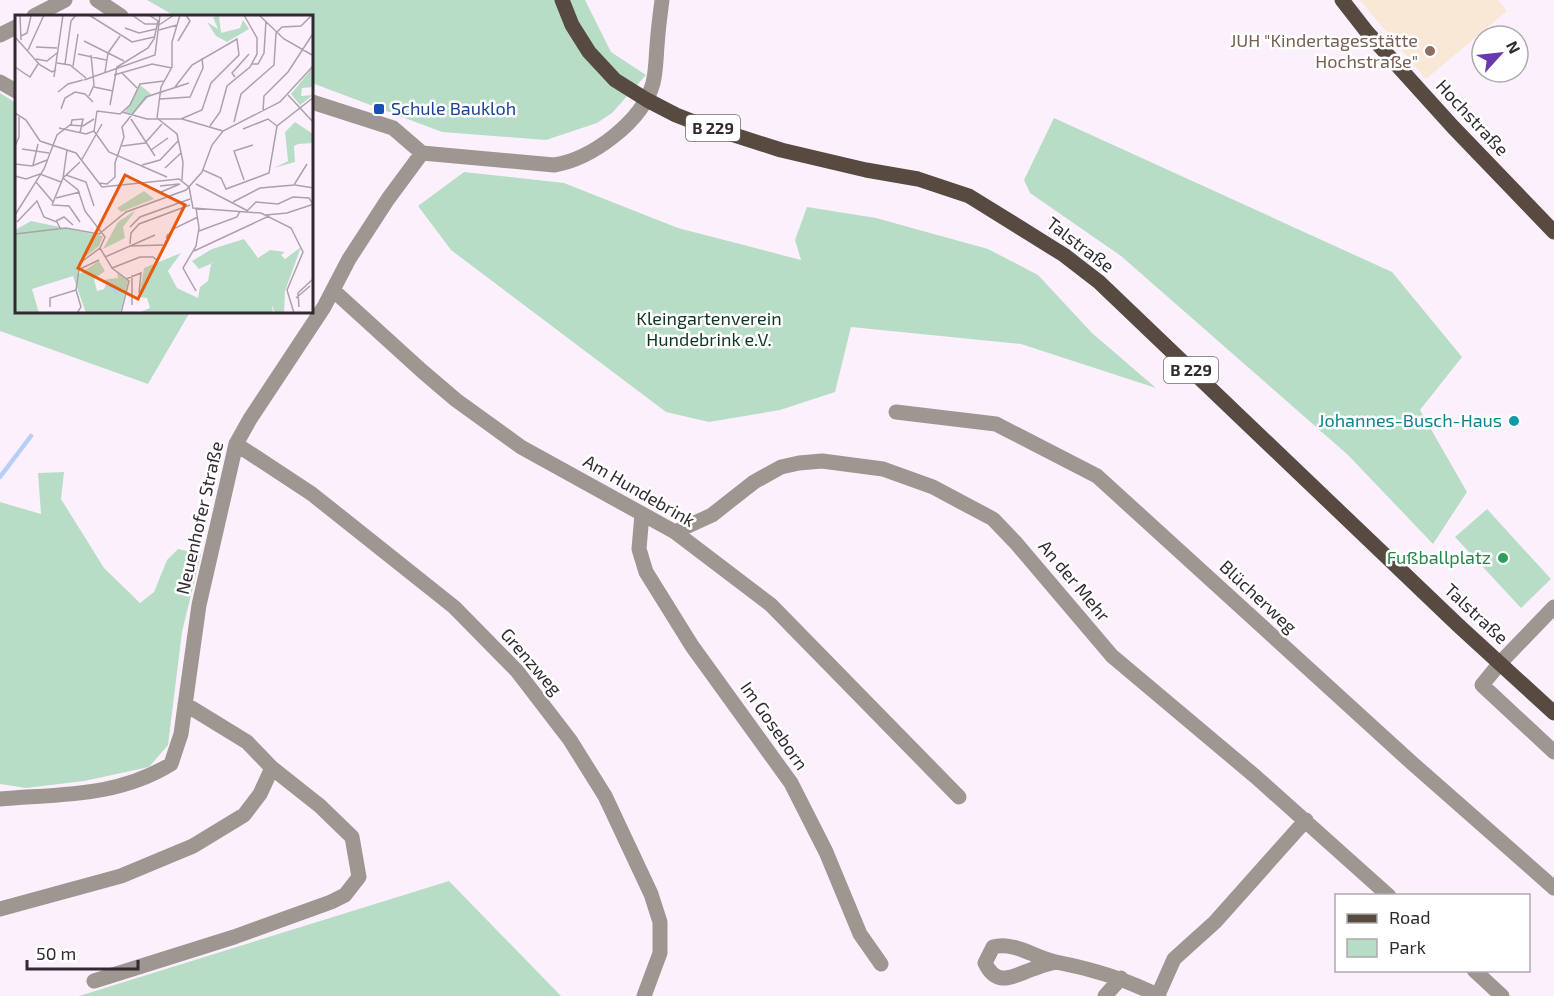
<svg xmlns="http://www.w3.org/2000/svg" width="1554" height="996" viewBox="0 0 1554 996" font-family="'Exo 2',sans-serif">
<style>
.education{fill:#f9e8d6}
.green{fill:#b8ddc6}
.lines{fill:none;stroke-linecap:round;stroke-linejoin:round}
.stream{stroke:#b5cff5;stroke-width:4.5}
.minor{stroke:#9e9691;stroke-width:15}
.major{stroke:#574a41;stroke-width:15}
.education-dot{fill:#8d6e63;stroke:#fff;stroke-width:2}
.transit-dot{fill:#1a4fb4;stroke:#fff;stroke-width:2}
.culture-dot{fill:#0f9aa8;stroke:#fff;stroke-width:2}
.leisure-dot{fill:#2e9e5b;stroke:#fff;stroke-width:2}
.labels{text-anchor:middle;stroke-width:5;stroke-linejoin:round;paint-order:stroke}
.shield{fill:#fff;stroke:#6f6b6f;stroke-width:1.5}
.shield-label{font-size:16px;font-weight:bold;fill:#312b31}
.education-label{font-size:18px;fill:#785e54;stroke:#fff;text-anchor:end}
.transit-label{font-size:18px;fill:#164399;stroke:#fff;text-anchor:start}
.street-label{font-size:18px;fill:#312b31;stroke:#fff}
.park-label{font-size:18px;fill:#103422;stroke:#fff}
.culture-label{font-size:18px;fill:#0d838f;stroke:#fff;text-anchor:end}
.leisure-label{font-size:18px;fill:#27864d;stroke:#fff;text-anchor:end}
.inset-river{fill:none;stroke:#b5cff5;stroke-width:3}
.inset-road{fill:none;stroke:#aba1ab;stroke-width:1.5}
.view{fill:#e8590c;fill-opacity:0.15;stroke:#e8590c;stroke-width:3}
.inset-edge{fill:none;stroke:#312b31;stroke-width:3}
</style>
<rect width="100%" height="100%" fill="#fdf0fd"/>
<!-- education -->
<path class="education" d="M1360 0H1498L1507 11 1426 79Z"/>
<!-- green -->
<path class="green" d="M147 0H585L611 52 646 75 612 113 597 123 546 140 442 132 312 83V16H175Z
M0 93 16 103V312H190L148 384 0 331Z
M1054 118 1392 272 1462 357 1420 410 1467 492 1433 544 1348 455 1121 256 1030 193 1024 180Z
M464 172 564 183 678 228 801 260 795 240 807 207 876 218 988 249 1038 275 1092 333 1156 388 1021 344 851 327 835 392 780 410 709 422 666 412 451 250 418 206Z
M64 472 61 499 104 568 140 603 154 592 167 560 178 549 201 554 182 632 168 745 149 767 84 781 26 788 0 784V502L41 514 38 473Z
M1487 509 1551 579 1521 608 1455 537Z
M449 881 561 996H79Z"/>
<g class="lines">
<!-- stream -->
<path class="stream" d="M0 477 31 436"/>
<!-- minor -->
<path class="minor" d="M97 0 121 16
M34 16 65 0
M0 35 16 27
M0 82 16 91
M312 102 393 128 422 153
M422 153 554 165C592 159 643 121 653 83 656 71 656 58 657 46 658 31 660 15 662 0
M334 291 422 371 456 400 521 447 675 532 771 605 959 797
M896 412 996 424 1097 476 1412 763 1554 888
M236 444 312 494 454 607 517 671 570 740 605 796 651 894 660 922V953L644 996
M642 514 639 549 646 572 692 646 791 783 826 852 860 934 881 964
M675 532 712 515 754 482 781 467 799 463 822 461 883 469 933 487 993 519 1016 543 1112 656 1256 777 1389 896
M1554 607 1500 663 1482 685 1554 752
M0 799C60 794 118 797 171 764L181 734 199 605 236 444 250 419 324 307 349 259 388 199 422 153
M0 909 121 876 193 846 244 815 260 794 272 768
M1056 962C1048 964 1040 966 1033 969 1013 976 997 988 985 963L993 947C1014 941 1036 958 1056 962 1092 969 1126 979 1159 996
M1474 970 1502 996
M94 981 234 937 331 902 345 895 359 877 352 837 320 806 272 768 247 742 185 704
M1158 995 1174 959 1215 922 1306 820
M1105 996 1121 978"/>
<!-- major -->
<path class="major" d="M562 0 572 25 589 52 615 80 647 100 676 115 694 122 781 150 866 170 918 179 969 196 1064 255 1099 282 1459 626 1554 713
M1342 0 1367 32 1453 127 1554 232"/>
</g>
<!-- markers -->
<circle class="education-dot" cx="1430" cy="51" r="6"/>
<rect class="transit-dot" x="373" y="103" width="12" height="12" rx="3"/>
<circle class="culture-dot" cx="1514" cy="421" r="6"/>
<circle class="leisure-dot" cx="1503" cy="558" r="6"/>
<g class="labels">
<!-- shield labels -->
<g class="shield">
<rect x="686" y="115" width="54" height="26" rx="4.5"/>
<rect x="1164" y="357" width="54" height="26" rx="4.5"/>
</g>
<g class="shield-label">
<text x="713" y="134">B 229</text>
<text x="1191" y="376">B 229</text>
</g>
<!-- education labels -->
<g class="education-label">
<text x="1418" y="47">JUH "Kindertagesstätte<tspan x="1418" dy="21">Hochstraße"</tspan></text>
</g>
<!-- transit labels -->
<g class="transit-label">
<text x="391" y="115">Schule Baukloh</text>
</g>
<!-- street labels -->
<g class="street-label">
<text transform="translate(1472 118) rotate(47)" y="6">Hochstraße</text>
<text transform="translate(1080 245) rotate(37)" y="6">Talstraße</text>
<text transform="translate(639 491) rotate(30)" y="6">Am Hundebrink</text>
<text transform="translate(200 518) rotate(-77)" y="6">Neuenhofer Straße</text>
<text transform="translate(1074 581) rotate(50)" y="6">An der Mehr</text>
<text transform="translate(1258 597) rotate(43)" y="6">Blücherweg</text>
<text transform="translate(1476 614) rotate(43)" y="6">Talstraße</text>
<text transform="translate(531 662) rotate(49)" y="6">Grenzweg</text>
<text transform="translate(774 726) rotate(55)" y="6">Im Goseborn</text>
</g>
<!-- park labels -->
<g class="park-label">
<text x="709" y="325">Kleingartenverein<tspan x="709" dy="21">Hundebrink e.V.</tspan></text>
</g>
<!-- culture labels -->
<g class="culture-label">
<text x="1502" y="427">Johannes-Busch-Haus</text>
</g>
<!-- leisure labels -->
<g class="leisure-label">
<text x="1491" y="564">Fußballplatz</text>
</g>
</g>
<!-- overview -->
<g transform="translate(15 15)">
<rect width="298" height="298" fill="#fdf0fd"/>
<path d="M204 1 206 18 225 13 228 5 234 14 212 27 201 21 192 7 203 14 198 2ZM298 52V72L287 73 286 81 298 80 285 90 276 79ZM125 70 136 79 118 99 110 97ZM280 107 298 119V135V128L283 129 279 131 280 147 259 153 273 146 270 117ZM129 176 139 184 106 197 102 193ZM121 195 108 212 110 223 88 234 103 207ZM16 206 88 221 84 231 65 246 64 259 84 246 90 256 79 264 82 276 89 274 93 264 103 263 102 258 113 266 105 298H71L58 261 17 274 24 298H0V215ZM229 224 243 243 255 235 270 237 266 240 270 244 286 232 270 276 269 298H260L257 290 258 298H123L135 293 132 283 124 282 129 253 166 238 153 256 162 273 183 283 185 272 193 266 196 249 202 246 184 254 177 246 197 234Z" fill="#b8ddc6"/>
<path class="inset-river" d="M90 265 103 279"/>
<path class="inset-road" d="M5 0 6 25M74 0 117 27 139 22M117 0 130 9H142M244 0 269 24 299 41M144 10 159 0M110 13 124 18 141 14M144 15 162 10M6 21 12 18 16 1M0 22 25 50 37 57 41 55M69 26 109 46M163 26 175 6 171 0M21 32 42 33M13 35 29 0M63 39 91 45M21 44 32 46 42 38M42 48 55 50 71 63M50 49 56 6 61 0M237 49H243L249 38 251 6M58 51 63 19M0 52 15 62 23 49M90 57 93 38 105 21M107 58 122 73M99 60 137 49 157 53M39 62 48 0M220 62 217 58 234 39M69 65 140 40 145 0M79 72 98 76M160 72 177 50 222 24 224 40 196 68 187 95 166 104M43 77 53 69 68 65M273 80 299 108M74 81 79 70 76 40M145 84 175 82 188 53 187 43M95 90 102 52 133 33 139 24 143 6 134 0M46 94 50 83 60 77 70 79 78 87M82 96 79 116 94 137 152 162M82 96 105 99 115 90 125 69 149 66M248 96 249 81 273 57 299 17M107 97 132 104H166M0 98 11 105 25 126 61 138 87 172 164 164 174 172 178 193 246 198 276 213 288 237 272 275 279 298M142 103 146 72 157 52V27L165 0M142 103 162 119 168 147 167 165M116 104 140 141M167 104 208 116M219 107 226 79 259 50 261 18 267 12 286 11 297 0M56 110 57 105 68 104 65 118M195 111 205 97 212 71 235 52 242 39V23L229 0M44 113 71 119 79 116M228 114 253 104 262 111M0 131 4 122V102M107 131 130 128 147 109M7 134 34 138M136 135 153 123M66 146 87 109M0 149 17 151 32 145M18 150 23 129M127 150 145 145 163 126M150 153 166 138M188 155 206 163 211 174 254 158 262 111 299 82M51 160 71 167 79 191M0 161 11 164 25 159 46 167M48 163 63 175 70 196 90 222 85 233 65 248 61 275 66 292 62 298M48 163 52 135M229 165 219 136 238 130M21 167 38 187M84 168 92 169 100 162V148L109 122 107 112 131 82 174 68M181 169 233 196M280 170 299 173M145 171 164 169M146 177 165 169M41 183 65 177M218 187 245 173 279 170 292 149M37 190 48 163 65 147M37 190 54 191 65 207M232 196 241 187 263 189 278 182 294 183 298 189M0 200 29 154 42 120 55 110 68 111 79 104M251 200 272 198 299 189M41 206 49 202 58 210M2 207 22 186 29 202 42 207 45 213M115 212 125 202 175 184M184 216 222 202 225 196M0 219 51 213 84 219 111 197 171 175 187 157 197 130 208 116 265 87 299 50M153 219 151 223 158 214 183 202M115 229 116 218 124 209 175 190M114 231 148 230M85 233 97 253 114 266 106 298M179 236 254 201M90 242 140 220M97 253 125 242H138L143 246M65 254 84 245M117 260V290M111 264 126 258 124 278M181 276 168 253 181 231 184 213 181 193M281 283 295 271M35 292V283L61 275M284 292 283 278 298 264"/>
<path class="view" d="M110 160 170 190 123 284 63 253Z"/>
<rect width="298" height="298" class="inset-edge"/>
</g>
<!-- legend -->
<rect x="1335" y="894" width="195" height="78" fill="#ffffff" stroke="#adaaad" stroke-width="1.5"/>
<rect x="1347" y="914" width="30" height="9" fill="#574a41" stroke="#adaaad" stroke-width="1.5"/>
<text x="1389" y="924" font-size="18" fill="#312b31">Road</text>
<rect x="1347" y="939" width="30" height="18" fill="#b8ddc6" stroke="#adaaad" stroke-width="1.5"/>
<text x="1389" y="954" font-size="18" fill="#312b31">Park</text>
<!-- north arrow -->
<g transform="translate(1500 54) rotate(63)"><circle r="28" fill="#ffffff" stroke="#adaaad" stroke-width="1.5"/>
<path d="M0-4.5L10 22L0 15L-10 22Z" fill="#6938af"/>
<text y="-9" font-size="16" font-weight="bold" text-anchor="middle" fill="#312b31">N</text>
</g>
<!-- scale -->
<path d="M27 960v9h111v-9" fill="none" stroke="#312b31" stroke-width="3"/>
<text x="36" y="960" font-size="18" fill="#312b31" stroke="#ffffff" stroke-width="4.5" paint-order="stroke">50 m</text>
</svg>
